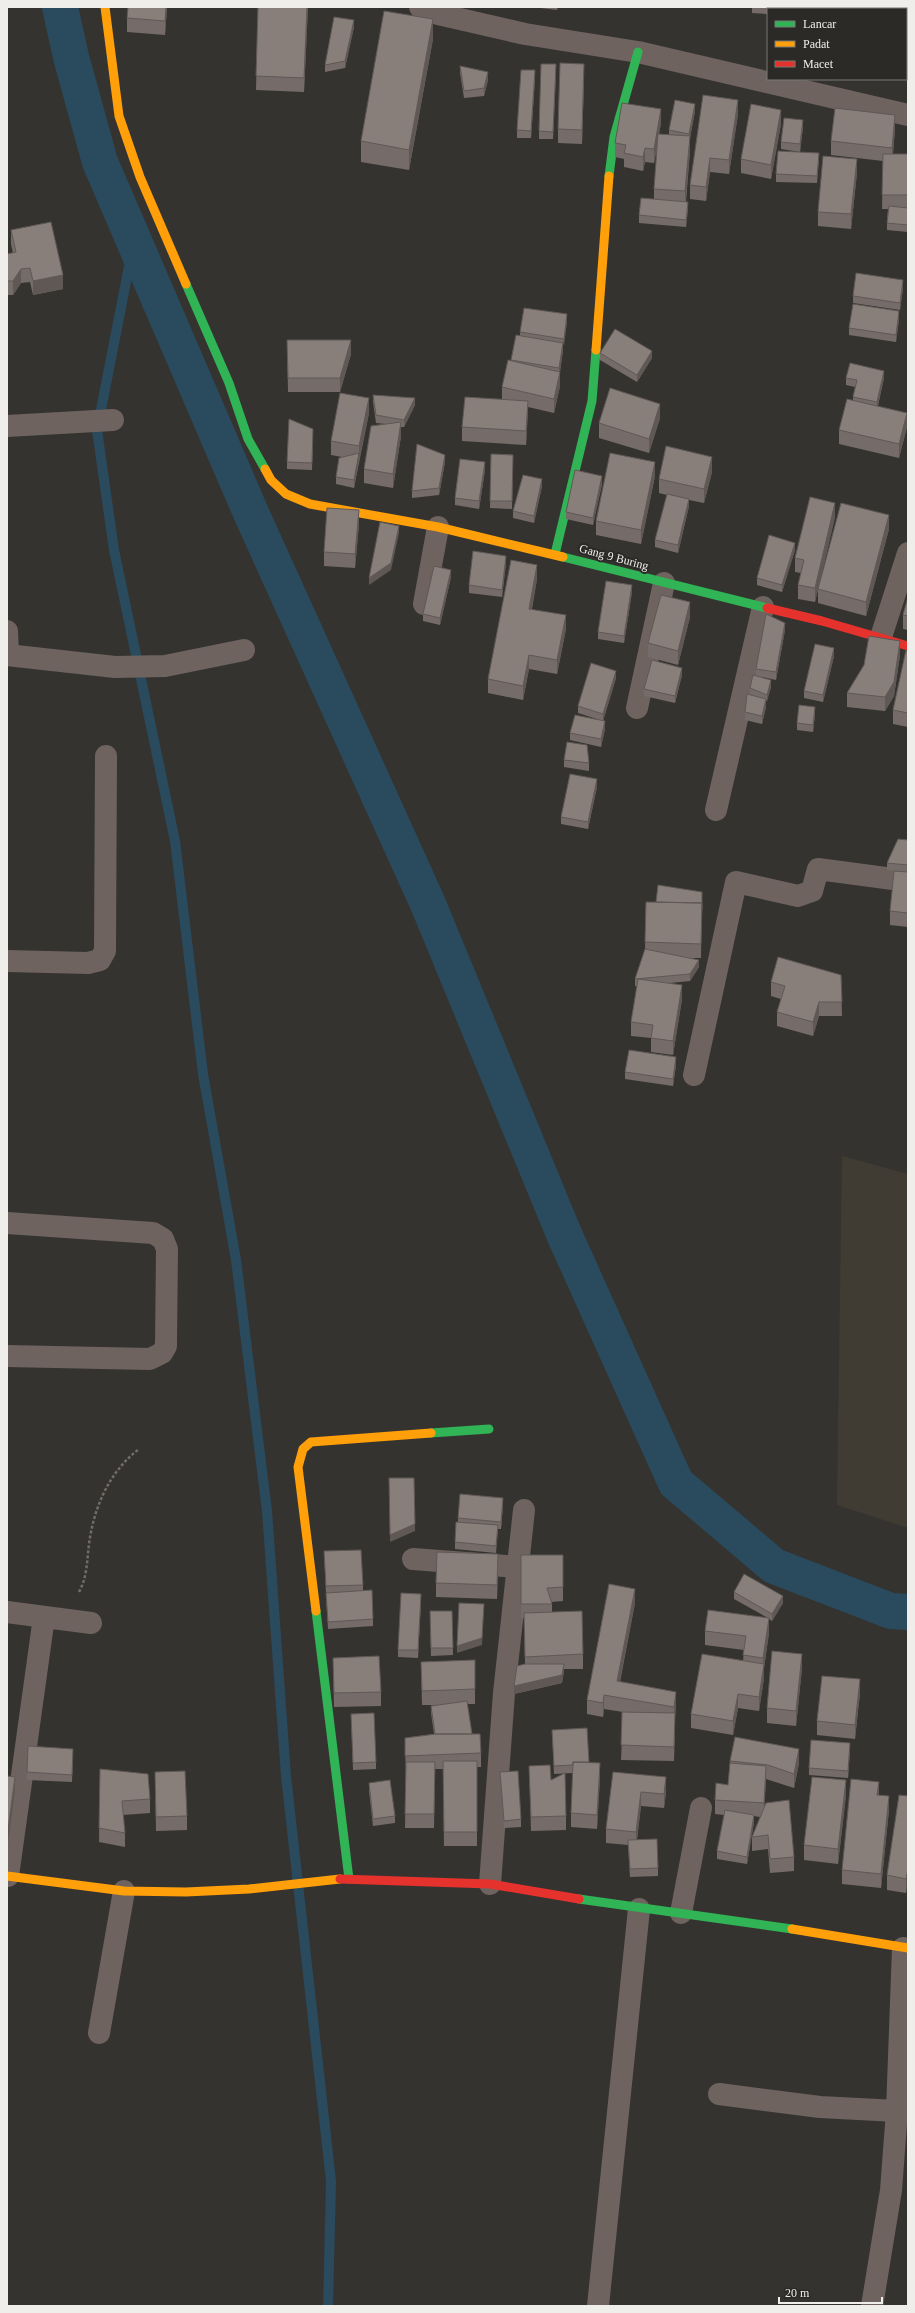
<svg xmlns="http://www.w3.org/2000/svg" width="915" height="2313" viewBox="0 0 915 2313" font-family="'Times New Roman',serif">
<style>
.built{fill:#403c33}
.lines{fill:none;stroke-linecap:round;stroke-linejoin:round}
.stream{stroke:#2a4b5e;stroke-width:10}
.canal{stroke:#2a4b5e;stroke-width:36}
.path{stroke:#726b67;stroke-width:2.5;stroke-dasharray:3 2;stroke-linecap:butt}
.street{stroke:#6e635f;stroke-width:22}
.fast{stroke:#30b455;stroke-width:9}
.slow{stroke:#ff9f0a;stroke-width:9}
.jam{stroke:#e5322d;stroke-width:9}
.wall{fill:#756c69}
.shaded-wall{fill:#5f5855}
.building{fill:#887e7a;stroke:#5f5855}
.labels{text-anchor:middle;stroke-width:4;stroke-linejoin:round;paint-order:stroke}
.street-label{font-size:12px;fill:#efeeeb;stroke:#2b2a26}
</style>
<rect width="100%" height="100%" fill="#343330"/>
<!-- built -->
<path class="built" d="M842 1156 908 1174V1528L837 1505Z"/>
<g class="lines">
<!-- stream -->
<path class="stream" d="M134 241 97 430 114 550 175 841 203 1074 236 1260 267 1511 286 1776 331 2181 328 2306"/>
<!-- canal -->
<path class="canal" d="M60 7 71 57 100 162 251 513 428 904 564 1234 676 1483 774 1566 891 1611 908 1612"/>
<!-- path -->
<path class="path" d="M79 1592C87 1578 87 1561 89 1544 94 1507 109 1472 139 1449"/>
<!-- street -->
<path class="street" d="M420 7 438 14 525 34 638 52 908 115
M7 426 113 420
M424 604 438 527
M7 631 8 655
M881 637 908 553
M7 655 115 667 165 666 244 650
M637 708 664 583
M716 810 763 607
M7 961 88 963 100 960 105 951 106 756
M694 1075 736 882 798 896 812 891 818 869 908 881
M7 1223 153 1233 163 1239 167 1249 166 1346 162 1353 150 1359 7 1356
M413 1559 518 1567
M7 1612 91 1623
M8 1876 44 1617
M490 1884 504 1693 524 1510
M681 1913 701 1808
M99 2033 124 1891
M719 2094 820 2107 897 2111 903 1948
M598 2306 639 1909
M872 2306 891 2190 897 2111"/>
<!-- fast -->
<path class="fast" d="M609 176 614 137 638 52
M186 284 229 383 248 439 265 469
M555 554 592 401 596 350
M563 557 767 608
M431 1433 489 1429
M316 1611 349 1879
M579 1899 792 1929"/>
<!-- slow -->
<path class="slow" d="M105 7 119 116 140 177 186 284
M596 350 609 176
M265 469 271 480 286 494 310 504 438 527 563 557
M316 1611 298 1467 303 1449 311 1442 431 1433
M7 1876 124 1891 186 1892 249 1889 340 1879
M792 1929 908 1948"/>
<!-- jam -->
<path class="jam" d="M767 608 822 621 908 646
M340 1879 490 1884 579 1899"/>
</g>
<!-- wall -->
<path class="wall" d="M167 7 165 35 127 32V18Z
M258 7H308L304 92 256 90Z
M532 7H558L557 10Z
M752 7H782L781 9H768V14L752 13Z
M354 27 345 68 325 72V65Z
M433 39 409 170 361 162V141Z
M460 66 488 80 484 96 464 98 460 73Z
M556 72 553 139H539V131Z
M535 78 531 138H517V130Z
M584 78 582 144 558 143V129Z
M695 111 690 138V151L686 202 688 209 686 227 639 223V215L654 199V189L658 144 654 163 645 162 643 171 624 167V159L615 157V143L661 123 659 134 669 135V130Z
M738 114 729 174 710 172 706 201 690 199V185Z
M781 124 771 179 741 173V159Z
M803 127 800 152 781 149V142Z
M895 129 893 154H908V232L887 230V223L888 209H882L883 161 831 155V141Z
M819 160 817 183 776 182V174Z
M857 173 851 229 818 226V212Z
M11 230 63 289 33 295 30 282 21 283 13 295H7V254L13 253 11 244Z
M903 288 900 310 853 303V296Z
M899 319 896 342 849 335V328Z
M567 322 563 346V350L560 372V386L554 413 528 407 526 445 462 441V427L502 399V387L520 335V332Z
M287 340 351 354 340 392H288Z
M600 353 652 358 637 382 600 360Z
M846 378H884L878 406 907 427 899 458 839 444V430L853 400V397L855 387 846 385Z
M373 395 415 405 404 427H401V436L393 488 364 483V469L385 424 376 423 373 402Z
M369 413 354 488 336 484V477L342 457 331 455V441Z
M660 418 649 453 599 438V423Z
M313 436 312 470 287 469V462Z
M491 454 513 455 512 509 490 508Z
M445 462 439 495 412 498V491Z
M485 470 479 509 455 505V498Z
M712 472 704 503 689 500V506L678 553 655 547V540L667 495 659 493V479Z
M655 476 641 544 596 535V521Z
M602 484 593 525 566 519V512Z
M542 486 534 523 513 518V511Z
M835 517 815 602 798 599V585L801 573 795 572V558Z
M359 524 355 568 324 566V552Z
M889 529 866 616 818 603V589Z
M795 550 782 592 757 585V578Z
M506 563 502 597 469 593V585Z
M451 577 440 625 423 621V614Z
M537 579 532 609 566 629 557 674 529 669 523 700 488 693V679Z
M632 592 624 643 598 639V632Z
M908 597V630L903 629V615Z
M690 617 678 665 648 657V643Z
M785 630 776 680 762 677 771 687 766 702V707L762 724 745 720V712L750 695V688L756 676V669Z
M908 654V727L893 724V710Z
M900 655 894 696 885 711 847 707V693Z
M834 656 823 702 804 698V691Z
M682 675 675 703 644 696V689Z
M616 678 603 721 578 713V706Z
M815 714 813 732 797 730V723Z
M605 729 601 747 570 740V733Z
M564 760 589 763V771L564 767Z
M597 787 588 829 561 824V817Z
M908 840V872L887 870V863Z
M908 872V927L890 925V911Z
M702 892 701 958H687L699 967 690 981 670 983 682 999 673 1055 651 1052V1038L631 1036V1022L637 986H635V979L645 949 646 902H656Z
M841 975 842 1016H819L813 1036 777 1026V1012L781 999 771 996V982Z
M676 1065 673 1086 625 1079V1072Z
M503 1505 501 1529H498L496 1553 455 1549V1542L458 1522V1518Z
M324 1551 363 1585V1591L373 1619V1626L328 1629 326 1594Z
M521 1555H563V1601L551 1602 552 1604V1612L583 1654V1669H564L562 1683 514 1694 525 1664 524 1618H521Z
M498 1568 497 1599 436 1597V1583Z
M734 1592 783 1603 772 1621 769 1619V1633L764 1668V1678L759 1711 738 1708 733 1735 691 1728V1714L743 1661 744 1650 705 1645V1631L768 1618 734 1599Z
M421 1601 418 1658 398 1657V1650Z
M635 1603 620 1682 676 1706 675 1716 674 1761 621 1760 623 1712 604 1709 603 1717 587 1714V1700Z
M452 1611 453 1655 431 1656 430 1619Z
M333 1658 381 1692V1706L334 1707Z
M475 1660V1704H467L472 1734 481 1753V1767H477V1846H444L443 1769H435L434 1828H405L406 1770 405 1752V1738L434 1734 431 1713V1706L441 1705H422L421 1662Z
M802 1668 796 1726 767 1723V1708Z
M860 1693 855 1739 817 1735V1721Z
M351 1714 376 1762V1769L353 1770Z
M552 1730 589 1762 600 1777 597 1829 571 1827V1813L573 1773 554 1774Z
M850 1750 848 1778 809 1775V1768Z
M73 1756 72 1782 27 1780V1772Z
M730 1761 799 1763 794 1788 766 1779 764 1808 794 1857V1871L770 1873 768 1849 752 1851V1837L760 1817 754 1816V1822L747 1864 717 1859V1851L724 1815 715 1814V1800L728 1785Z
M529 1766 551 1780 566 1816V1830L531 1831Z
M100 1769 150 1799V1813L123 1815 125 1833V1847L99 1842Z
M155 1772 187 1816V1830L156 1831Z
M500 1772 521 1819V1827L504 1828Z
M613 1772 666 1792 664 1808 641 1806 637 1840 658 1868V1876L630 1877 628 1845 606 1843V1829Z
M369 1783 395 1816V1823L373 1826 369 1791Z
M846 1795 838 1864 804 1860V1845Z
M879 1795 889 1810 881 1888 842 1884V1870Z
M908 1796 906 1893 887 1890V1875Z"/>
<!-- shaded-wall -->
<path class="shaded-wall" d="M166 7H167L165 35V21Z
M307 7H308L304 92V78Z
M433 19V39L409 170V150Z
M354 20V27L345 68V61Z
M584 64V78L582 144V130Z
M535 70V78L531 138V131Z
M488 72V80L484 96V88Z
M738 100V114L729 174V160Z
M695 104V111L690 138V151L685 206V191L689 134Z
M661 109V123L654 163V149Z
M781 110V124L771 179V165Z
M895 115V129L892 163V148Z
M803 120V127L800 152V144Z
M645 148V162L643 171V157Z
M710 158V172L706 201V187Z
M857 159V173L851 229V214Z
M688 202V209L686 227V220Z
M21 269V283L13 295V281Z
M63 275V289L33 295V281Z
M903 280V288L900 310V303Z
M899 311V319L896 342V335Z
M567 314V322L564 346V339Z
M351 340V354L340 392V378Z
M563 343V350L560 372V386L554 413V399L559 374V368Z
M652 351V358L637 382V375Z
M884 371V378L877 409V402Z
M369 398V413L359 460V446Z
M415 398V405L404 427V420Z
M528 401V415L526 445V431Z
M660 404V418L649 453V439Z
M907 413V427L899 458V444Z
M401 422V436L393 488V474Z
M359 453V460L354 488V480Z
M445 455V462L439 495V488Z
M712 457V472L704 503V489Z
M485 462V470L479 509V501Z
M655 462V476L641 544V530Z
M602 476V484L593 525V518Z
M542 479V486L534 523V516Z
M689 499V506L678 553V545Z
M835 503V517L815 602V588Z
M359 510V524L355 568V554Z
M889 515V529L866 616V602Z
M399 526V533L391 570 369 585V578Z
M795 543V550L782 592V585Z
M506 556V563L502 597V590Z
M537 565V579L529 623V609Z
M451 570V577L440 625V618Z
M632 585V592L624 643V636Z
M690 602V617L678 665V651Z
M566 615V629L557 674V660Z
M785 623V630L776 680V672Z
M900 641V655L894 696 885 711V697Z
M834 648V656L823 702V695Z
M529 655V669L523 700V686Z
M682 668V675L675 703V696Z
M616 671V678L603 721V714Z
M771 680V687L767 702V695Z
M766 699V707L762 724V716Z
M815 707V714L813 732V725Z
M605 721V729L601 747V739Z
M597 779V787L588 829V822Z
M699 960V967L690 981V974Z
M682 985V999L673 1055V1041Z
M819 1002V1016L813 1036V1022Z
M676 1057V1065L673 1086V1079Z
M503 1498V1505L501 1529V1522Z
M415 1524V1531L390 1542V1535Z
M498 1554V1568L497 1599V1585Z
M635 1589V1603L617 1695V1681Z
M421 1594V1601L418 1658V1650Z
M783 1596V1603L772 1621V1614Z
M484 1604 482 1645 457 1653V1646Z
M769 1618V1633L764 1668V1678L759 1711V1697L763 1668V1658Z
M802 1654V1668L796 1726V1711Z
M564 1664V1672L562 1683 514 1694V1686Z
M860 1679V1693L855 1739V1725Z
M676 1692V1706L675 1716 674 1761V1707Z
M738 1694V1708L733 1735V1721Z
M604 1695V1709L603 1717V1703Z
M850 1743V1750L848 1778V1771Z
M799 1749V1763L794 1788V1774Z
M600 1763V1777L597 1829V1815Z
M766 1766V1780L764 1817V1803Z
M15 1777V1791L7 1851V1837Z
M666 1777V1792L664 1808V1794Z
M846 1780V1795L838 1864V1849Z
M879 1782V1796L877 1795Z
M641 1792V1806L636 1846V1832Z
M889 1796V1810L881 1888V1874Z
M754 1815V1822L747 1864V1857Z
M908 1869V1883L906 1893V1879Z"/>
<!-- building -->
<path class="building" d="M128 7H166L165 21 127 18Z
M258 7H307L304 78 256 76Z
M797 7H824V9H797Z
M869 7H903V9H869Z
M384 11 433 19 409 150 361 141Z
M334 17 354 20 345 61 325 65Z
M560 63 584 64 582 130 558 129Z
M541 64H556L553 132 539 131Z
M460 66 488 72 484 88 464 91Z
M521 70H535L531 131 517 130Z
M703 95 738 100 729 160 710 158 706 187 690 185Z
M675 100 695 104 689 134 669 130Z
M622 103 661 109 654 149 645 148 643 157 624 153 626 145 615 143Z
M751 104 781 110 771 165 741 159Z
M835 108 895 115 892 148 831 141Z
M784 118 803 120 800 144 781 142Z
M658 134 690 136 685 191 654 189Z
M778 151 819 153 817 176 776 174Z
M883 154H908V195H882Z
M823 156 857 159 851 214 818 212Z
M641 198 688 202 686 220 639 215Z
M889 206 908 208V225L887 223Z
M51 222 63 275 33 281 30 268 21 269 13 281H7V254L16 252 11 230Z
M856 273 903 280 900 303 853 296Z
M853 304 899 311 896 335 849 328Z
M524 308 567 314 564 339 520 332Z
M615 329 652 351 637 375 600 353Z
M516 335 563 343 559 368 511 360Z
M287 340H351L340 378H288Z
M508 360 560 372 554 399 502 387Z
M850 363 884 371 877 402 853 397 857 380 846 378Z
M610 388 660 404 649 439 599 423Z
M340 393 369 398 359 446 331 441Z
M373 395 415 398 404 420 376 415Z
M465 397 528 401 526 431 462 427Z
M847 399 907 413 899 444 839 430Z
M289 419 313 429 312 463 287 462Z
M401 422 393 474 364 469 371 426Z
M417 444 445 455 439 488 412 491Z
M666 446 712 457 704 489 659 479Z
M359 453 354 480 336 477 339 458Z
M610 453 655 462 641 530 596 521Z
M491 454 513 455 512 501H490Z
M460 459 485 462 479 501 455 498Z
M575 470 602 476 593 518 566 512Z
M523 475 542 479 534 516 513 511Z
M667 494 689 499 678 545 655 540Z
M810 497 835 503 815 588 798 585 804 560 795 558Z
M841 503 889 515 866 602 818 589Z
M327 508 359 510 355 554 324 552Z
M380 522 399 526 391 563 369 578Z
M769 535 795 543 782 585 757 578Z
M473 551 506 556 502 590 469 585Z
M511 560 537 565 529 609 566 615 557 660 529 655 523 686 488 679Z
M434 566 451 570 440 618 423 614Z
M606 581 632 585 624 636 598 632Z
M661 595 690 602 678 651 648 643Z
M908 597V616L903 615Z
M766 614 785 623 776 672 756 669Z
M869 636 900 641 894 682 885 697 847 693 864 665Z
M815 644 834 648 823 695 804 691Z
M906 650 908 654V713L893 710Z
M652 660 682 668 675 696 644 689Z
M591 663 616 671 603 714 578 706Z
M753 675 771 680 767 695 750 688Z
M747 694 766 699 762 716 745 712Z
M799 705 815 707 813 725 797 723Z
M575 715 605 721 601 739 570 733Z
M567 742 587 745 589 763 564 760Z
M570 774 597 779 588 822 561 817Z
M898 839 908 840V865L887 863Z
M894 871 908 872V913L890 911Z
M658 885 702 892V910V903L656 902Z
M646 902 702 903 701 944 645 942Z
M645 949 699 960 690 974 635 979Z
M778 957 841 975 842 1002H819L813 1022 777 1012 785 986 771 982Z
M638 979 682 985 673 1041 651 1038 653 1025 631 1022Z
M629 1050 676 1057 673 1079 625 1072Z
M389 1478H414L415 1524 390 1535Z
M460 1494 503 1498 501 1522 458 1518Z
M456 1522 498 1525 496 1546 455 1542Z
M361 1550 363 1585 326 1586 324 1551Z
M437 1552 498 1554 497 1585 436 1583Z
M521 1555H563V1587L547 1588 552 1604H521Z
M744 1574 783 1596 772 1614 734 1592Z
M609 1584 635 1589 617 1681 676 1692 674 1707 604 1695 603 1703 587 1700Z
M372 1590 373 1619 328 1622 326 1593Z
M401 1593 421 1594 418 1650H398Z
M459 1603 484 1604 482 1638 457 1646Z
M708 1610 769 1618 763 1658 743 1655 746 1636 705 1631Z
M430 1611H452L453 1648H431Z
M582 1611 583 1654 525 1657 524 1613Z
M772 1651 802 1654 796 1711 767 1708Z
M702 1654 764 1664 759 1697 738 1694 733 1721 691 1714Z
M379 1656 381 1692 334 1693 333 1658Z
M475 1660V1689L422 1691 421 1662Z
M525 1664H564L562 1675 514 1686 517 1666Z
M822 1676 860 1679 855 1725 817 1721Z
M467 1701 472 1734H435L431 1706Z
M622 1712 675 1713 674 1747 621 1745Z
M374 1713 376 1762 353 1763 351 1714Z
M587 1728 589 1762H573V1765L554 1766 552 1730Z
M436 1734H480L481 1753 405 1756V1738Z
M735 1737 799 1749 794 1774 768 1765 730 1761Z
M811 1740 850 1743 848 1771 809 1768Z
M28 1746 73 1749 72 1775 27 1772Z
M443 1761H477V1832H444Z
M406 1762H435L434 1814H405Z
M573 1762 600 1763 597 1815 571 1813Z
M730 1763 766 1766 764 1803 715 1800 716 1783 728 1785Z
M550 1765 551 1780 565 1773 566 1816 531 1817 529 1766Z
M100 1769 148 1774 150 1799 122 1801 125 1833 99 1828Z
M185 1771 187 1816 156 1817 155 1772Z
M518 1771 521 1819 504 1821 500 1772Z
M613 1772 666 1777 664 1794 641 1792 636 1832 606 1829Z
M7 1776 15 1777 7 1837Z
M812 1777 846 1780 838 1849 804 1845Z
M851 1779 879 1782 877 1795 889 1796 881 1874 842 1870Z
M390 1780 395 1816 373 1819 369 1783Z
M899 1795 908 1796V1869L906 1879 887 1875Z
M789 1800 794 1857 770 1859 768 1835 752 1837 766 1803Z
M725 1810 754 1815 747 1857 717 1851Z
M657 1839 658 1868 630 1869 628 1840Z"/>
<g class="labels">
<!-- street labels -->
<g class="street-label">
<text transform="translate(614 557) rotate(15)" y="4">Gang 9 Buring</text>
</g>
</g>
<!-- border -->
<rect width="915" height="2313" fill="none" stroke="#efeeeb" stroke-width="16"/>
<!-- legend -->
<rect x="767" y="8" width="140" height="72" fill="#2b2a26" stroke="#797875"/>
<rect x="775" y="21" width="20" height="6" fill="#30b455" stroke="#797875"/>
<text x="803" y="28" font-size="12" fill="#efeeeb">Lancar</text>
<rect x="775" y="41" width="20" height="6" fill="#ff9f0a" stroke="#797875"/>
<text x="803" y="48" font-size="12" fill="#efeeeb">Padat</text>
<rect x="775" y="61" width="20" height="6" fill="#e5322d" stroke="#797875"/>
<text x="803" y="68" font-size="12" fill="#efeeeb">Macet</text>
<!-- scale -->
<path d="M779 2297v6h103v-6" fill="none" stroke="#efeeeb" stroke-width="2"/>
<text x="785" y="2297" font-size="12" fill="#efeeeb" stroke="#2b2a26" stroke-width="3" paint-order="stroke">20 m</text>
</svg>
